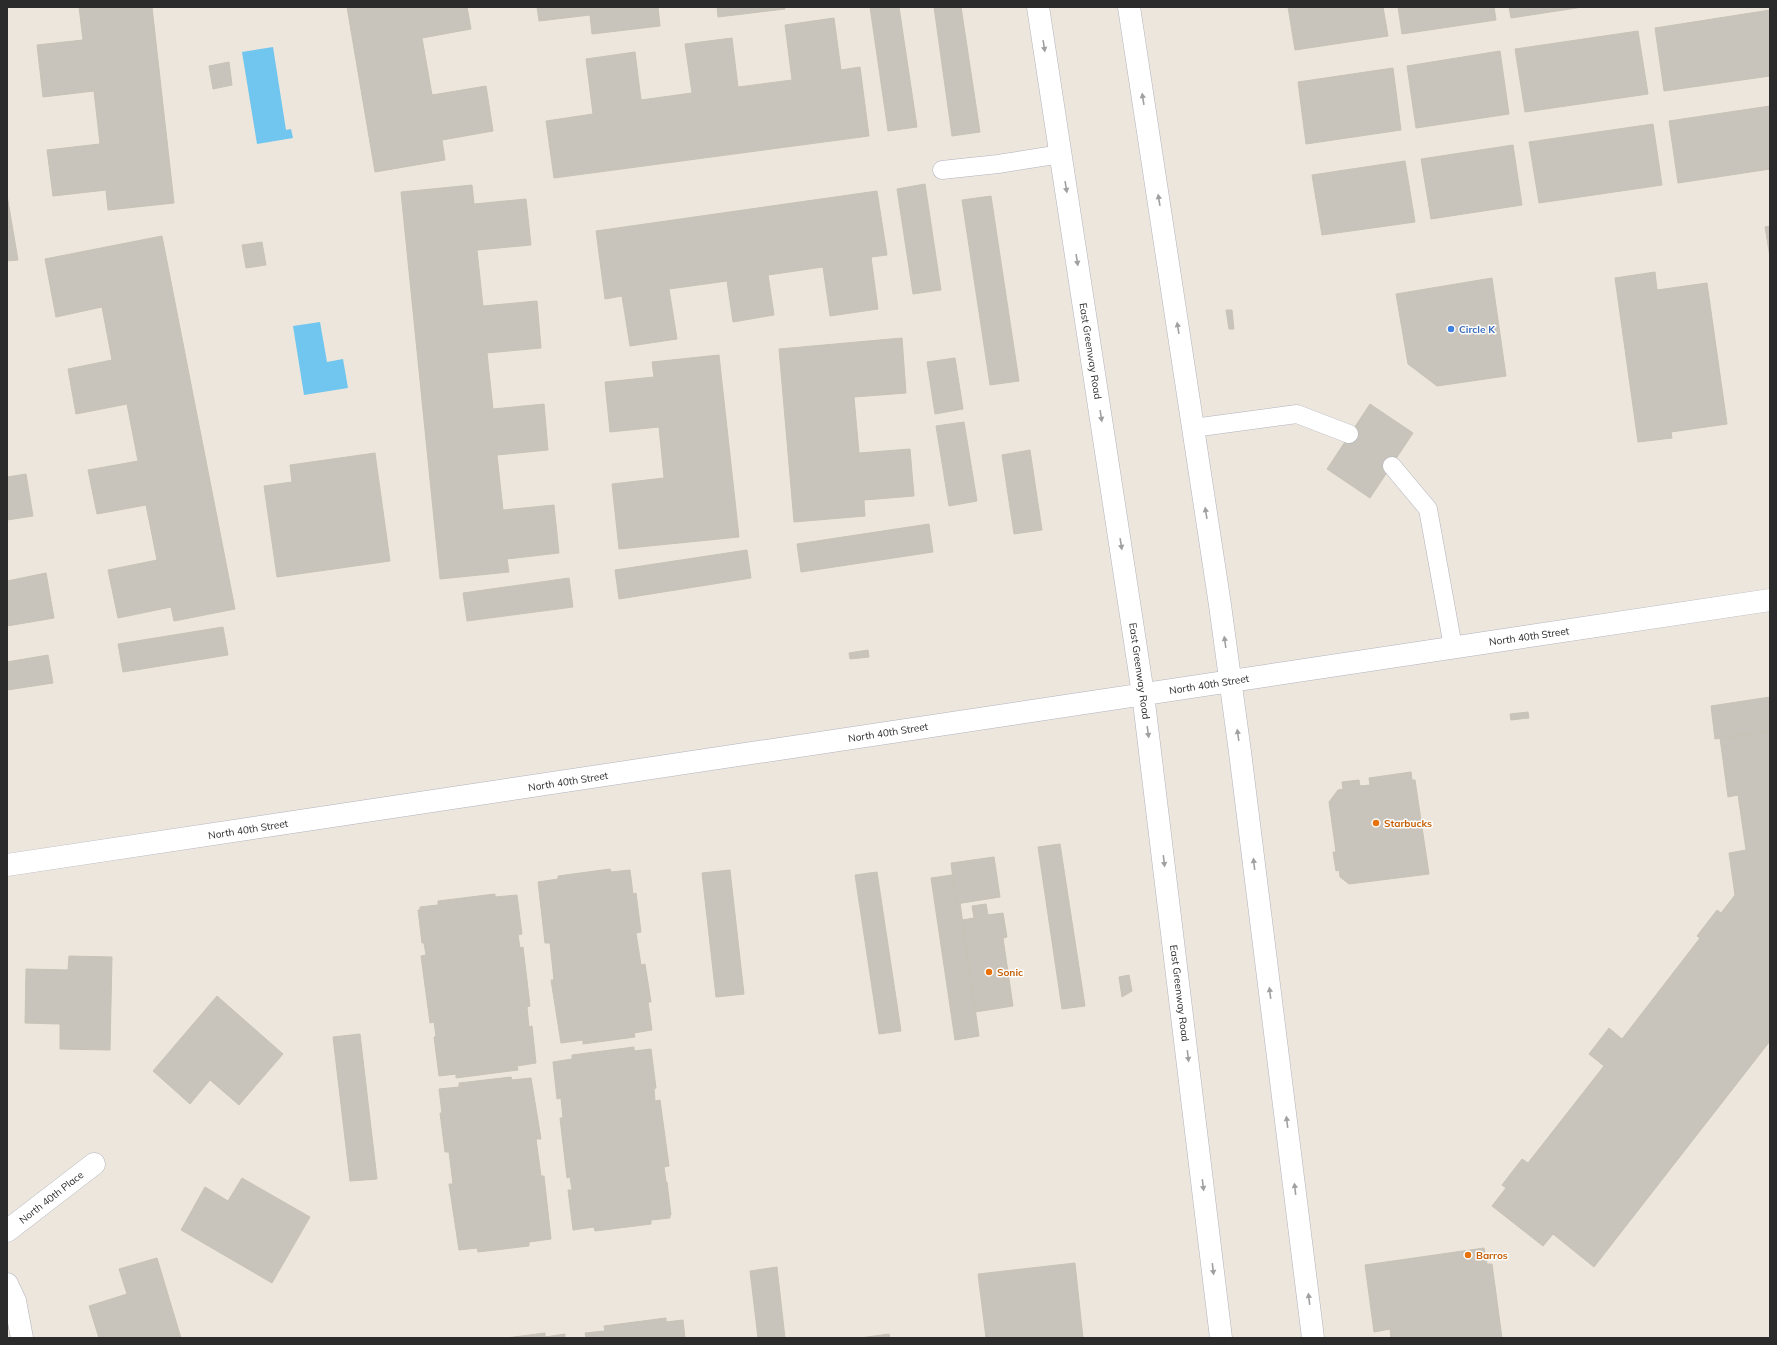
<svg xmlns="http://www.w3.org/2000/svg" width="1777" height="1345" viewBox="0 0 1777 1345" font-family="Mulish,sans-serif">
<style>
.water{fill:#70c6ee}
.building{fill:#c8c4bb;stroke:#c8c3b6}
.lines{fill:none;stroke-linecap:round;stroke-linejoin:round}
.service-casing{stroke:#b1b2be;stroke-width:19}
.minor-casing{stroke:#b1b2be;stroke-width:23}
.secondary-casing{stroke:#b1b2be;stroke-width:23}
.service{stroke:#fff;stroke-width:18}
.minor{stroke:#fff;stroke-width:22}
.secondary{stroke:#fff;stroke-width:22}
.oneway{fill:#a0a0a0}
.shop-dot{fill:#3f7fe0;stroke:#fff;stroke-width:1.5}
.food-dot{fill:#e8710a;stroke:#fff;stroke-width:1.5}
.labels{text-anchor:middle;stroke-width:3;stroke-linejoin:round;paint-order:stroke}
.shop-label{font-size:10px;font-weight:bold;fill:#366cbe;stroke:#fff;text-anchor:start}
.street-label{font-size:10px;fill:#2b2b2b;stroke:#fff}
.food-label{font-size:10px;font-weight:bold;fill:#c56008;stroke:#fff;text-anchor:start}
</style>
<rect width="100%" height="100%" fill="#ece6dd"/>
<!-- water -->
<path class="water" d="M273 47 286 130 291 129 293 138 257 144 242 52Z
M320 322 327 362 343 359 348 388 304 395 293 326Z"/>
<!-- building -->
<path class="building" d="M79 7H152L174 203 108 210 106 190 53 196 47 150 100 144 94 91 43 97 37 45 83 40Z
M347 7H467L471 29 422 38 432 95 486 86 493 131 442 140 445 160 375 172Z
M537 7H658L660 26 592 34 590 15 539 21Z
M717 7H784L785 9 718 17Z
M870 7H899L917 127 888 131Z
M934 7H961L980 132 952 136Z
M1288 7H1383L1388 36 1295 50Z
M1398 7H1494L1496 20 1402 34Z
M1509 7H1583L1511 18Z
M1770 10V76L1664 91 1655 28Z
M834 18 841 70 860 67 869 136 554 178 546 121 593 114 586 59 635 52 641 100 692 93 685 44 732 38 738 87 792 80 785 25Z
M1638 31 1648 94 1525 112 1515 49Z
M1500 51 1509 114 1416 128 1407 66Z
M229 62 232 85 213 89 209 66Z
M1393 68 1401 130 1306 144 1298 82Z
M1770 106V169L1678 183 1669 121Z
M1653 124 1662 185 1539 203 1529 142Z
M1513 145 1522 205 1431 219 1421 159Z
M1405 161 1415 222 1322 235 1312 175Z
M925 184 941 290 913 294 897 189Z
M472 185 474 204 526 199 531 245 477 250 483 306 537 301 541 348 487 353 493 409 544 404 548 450 497 455 503 510 554 505 559 553 507 559 509 572 440 579 401 192Z
M877 191 887 255 871 257 878 309 830 316 823 267 768 275 774 315 733 322 727 281 669 289 677 339 630 346 622 296 605 299 596 231Z
M7 195 18 260 7 261Z
M991 196 1019 381 990 385 962 200Z
M1770 226V257L1765 227Z
M162 236 235 609 174 621 171 607 118 618 108 570 157 560 146 505 97 514 88 470 138 461 127 404 76 414 68 369 112 360 102 307 56 317 45 259Z
M262 242 266 265 246 268 242 245Z
M1655 272 1657 290 1707 283 1727 424 1671 432 1672 438 1638 442 1615 278Z
M1492 278 1506 376 1437 386 1408 364 1396 294Z
M1226 310H1232L1234 329H1229Z
M902 338 906 393 854 397 859 453 910 449 914 496 864 500 865 516 794 522 779 349Z
M719 355 739 537 619 549 612 484 664 478 659 427 610 432 605 382 654 377 652 362Z
M955 358 963 409 935 414 927 362Z
M1370 404 1413 433 1370 498 1327 469Z
M964 422 977 501 949 506 936 426Z
M1030 450 1042 530 1014 534 1002 455Z
M375 453 390 561 277 577 264 486 292 482 290 465Z
M26 474 33 516 7 520V477Z
M929 524 933 552 801 572 797 544Z
M747 550 751 578 619 599 615 570Z
M46 573 54 618 7 626V581Z
M569 578 573 607 467 621 463 593Z
M223 627 228 655 123 672 118 644Z
M868 650 869 657 850 659 849 653Z
M48 655 53 683 7 690V662Z
M1770 697V731L1715 739 1711 706Z
M1528 712 1529 718 1511 720 1510 714Z
M1770 731V1041L1594 1267 1553 1234 1543 1246 1492 1206 1506 1188 1502 1185 1522 1159 1528 1163 1604 1066 1589 1054 1609 1028 1622 1039 1700 938 1697 936 1717 910 1721 913 1735 895 1729 853 1746 850 1738 795 1728 797 1720 738Z
M1411 772 1412 780H1415L1429 874 1349 884 1340 877 1339 870 1336 871 1333 852H1336L1329 802 1338 790 1343 789 1342 782 1359 780 1360 786 1370 785 1369 778Z
M1060 844 1085 1006 1062 1009 1038 847Z
M994 857 1000 897 956 904 951 863Z
M610 869 611 872 630 870 633 894 636 893 641 932 636 933 641 965 645 964 651 1002H648L652 1030 634 1033 635 1037 583 1044V1040L561 1043 551 980H554L550 943H545L538 882 558 879V876Z
M730 870 744 994 716 997 702 873Z
M877 872 901 1031 879 1034 855 875Z
M952 875 956 904 960 903 979 1036 955 1040 931 878Z
M495 894V897L517 895 522 934 518 935 520 948 523 947 530 1006 527 1007 529 1027 532 1026 536 1063 517 1066 518 1070 456 1078V1074L439 1076 434 1037 436 1036 434 1022 430 1023 421 956 426 955 424 943H422L418 910H420V907L438 905V901Z
M986 904 988 915 1003 913 1007 937 1003 938 1013 1006 975 1012 962 920 974 918 972 906Z
M69 956 112 957 110 1050 60 1049V1024L25 1023 26 969 68 970Z
M1129 975 1132 991 1122 997 1119 977Z
M217 996 283 1054 239 1105 210 1080 190 1104 153 1071Z
M360 1034 377 1179 350 1181 333 1037Z
M634 1047V1051L651 1049 656 1088 654 1089 655 1101 660 1100 669 1166 664 1167 666 1182H667L671 1215H670V1218L651 1220V1224L595 1231 594 1227 573 1230 568 1190H572L570 1177 567 1178 560 1118H563L561 1098 557 1099 553 1062 572 1059V1055Z
M511 1077 512 1080 531 1078 541 1139H536L541 1176H544L551 1239 529 1242V1246L478 1252 477 1248 459 1250 449 1184H453L449 1152H445L440 1113H442L439 1089 459 1087V1083Z
M242 1178 310 1217 272 1283 181 1230 205 1187 228 1201Z
M1484 1248 1487 1264H1492L1502 1338H1391L1390 1329 1374 1332 1365 1265Z
M157 1258 181 1338H99L89 1306 127 1294 119 1269Z
M1075 1263 1083 1338H986L978 1274Z
M777 1267 785 1338H758L750 1271Z
M666 1318V1322L683 1320 685 1338H586L585 1333 605 1331 604 1326Z
M545 1333V1337L565 1334V1338H506Z
M889 1334 890 1338H860Z"/>
<g class="lines">
<defs>
<path id="service" d="M942 170 998 164 1061 154
M1193 428 1297 414 1349 434
M1392 466 1428 509 1453 647"/>
<path id="minor" d="M7 1231 94 1164
M7 1284 15 1301 22 1338"/>
<path id="secondary" d="M1038 7 1143 694 1221 1338
M1129 7 1220 605 1240 752 1313 1338
M7 865 1770 600"/>
</defs>
<!-- service casing -->
<use href="#service" class="service-casing"/>
<!-- minor casing -->
<use href="#minor" class="minor-casing"/>
<!-- secondary casing -->
<use href="#secondary" class="secondary-casing"/>
<!-- service -->
<use href="#service" class="service"/>
<!-- minor -->
<use href="#minor" class="minor"/>
<!-- secondary -->
<use href="#secondary" class="secondary"/>
</g>
<!-- one-way arrows -->
<defs><path id="oneway-solid" d="M-6-.8H1V-3.2L6.5 0L1 3.2V.8H-6Z"/></defs>
<g class="oneway">
<use href="#oneway-solid" transform="translate(1044 46) rotate(81)"/>
<use href="#oneway-solid" transform="translate(1143 99) rotate(-99)"/>
<use href="#oneway-solid" transform="translate(1066 187) rotate(81)"/>
<use href="#oneway-solid" transform="translate(1159 200) rotate(-99)"/>
<use href="#oneway-solid" transform="translate(1077 260) rotate(81)"/>
<use href="#oneway-solid" transform="translate(1178 328) rotate(-99)"/>
<use href="#oneway-solid" transform="translate(1101 416) rotate(81)"/>
<use href="#oneway-solid" transform="translate(1206 513) rotate(-99)"/>
<use href="#oneway-solid" transform="translate(1121 544) rotate(81)"/>
<use href="#oneway-solid" transform="translate(1225 642) rotate(-98)"/>
<use href="#oneway-solid" transform="translate(1148 732) rotate(82)"/>
<use href="#oneway-solid" transform="translate(1238 735) rotate(-98)"/>
<use href="#oneway-solid" transform="translate(1164 861) rotate(83)"/>
<use href="#oneway-solid" transform="translate(1254 864) rotate(-97)"/>
<use href="#oneway-solid" transform="translate(1270 993) rotate(-97)"/>
<use href="#oneway-solid" transform="translate(1188 1056) rotate(83)"/>
<use href="#oneway-solid" transform="translate(1287 1122) rotate(-97)"/>
<use href="#oneway-solid" transform="translate(1203 1185) rotate(83)"/>
<use href="#oneway-solid" transform="translate(1295 1189) rotate(-97)"/>
<use href="#oneway-solid" transform="translate(1213 1269) rotate(83)"/>
<use href="#oneway-solid" transform="translate(1309 1299) rotate(-97)"/>
</g>
<!-- markers -->
<circle class="shop-dot" cx="1451" cy="329" r="4"/>
<g class="food-dot">
<circle cx="1376" cy="823" r="4"/>
<circle cx="989" cy="972" r="4"/>
<circle cx="1468" cy="1255" r="4"/>
</g>
<g class="labels">
<!-- shop labels -->
<g class="shop-label">
<text x="1459" y="333">Circle K</text>
</g>
<!-- street labels -->
<g class="street-label">
<text transform="translate(1091 351) rotate(81)" y="4">East Greenway Road</text>
<text transform="translate(1529 636) rotate(-8)" y="4">North 40th Street</text>
<text transform="translate(1140 671) rotate(82)" y="4">East Greenway Road</text>
<text transform="translate(1209 684) rotate(-9)" y="4">North 40th Street</text>
<text transform="translate(888 732) rotate(-9)" y="4">North 40th Street</text>
<text transform="translate(568 781) rotate(-9)" y="4">North 40th Street</text>
<text transform="translate(248 829) rotate(-9)" y="4">North 40th Street</text>
<text transform="translate(1180 993) rotate(83)" y="4">East Greenway Road</text>
<text transform="translate(51 1197) rotate(-38)" y="4">North 40th Place</text>
</g>
<!-- food labels -->
<g class="food-label">
<text x="1384" y="827">Starbucks</text>
<text x="997" y="976">Sonic</text>
<text x="1476" y="1259">Barros</text>
</g>
</g>
<!-- border -->
<rect width="1777" height="1345" fill="none" stroke="#2b2b2b" stroke-width="16"/>
</svg>
